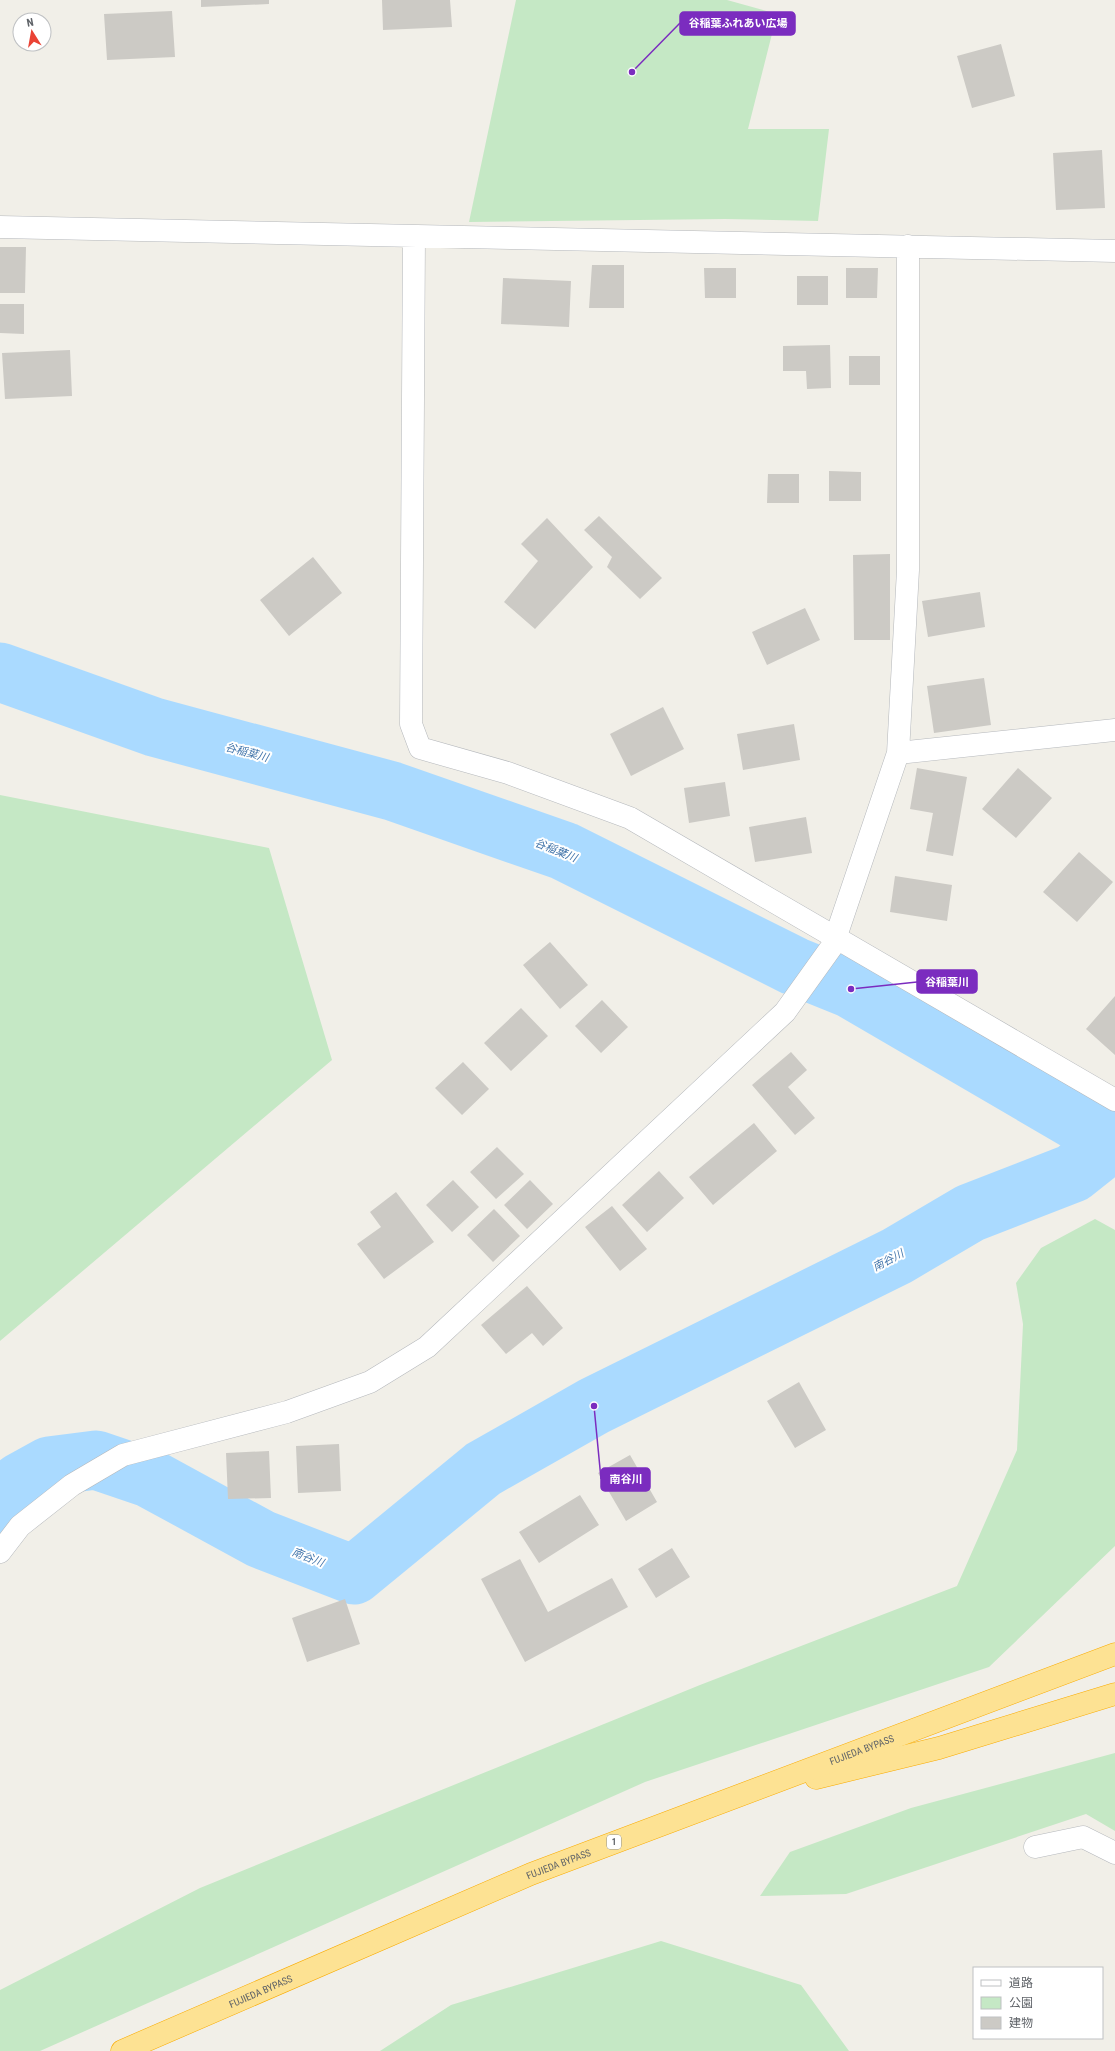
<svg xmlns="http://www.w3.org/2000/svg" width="1115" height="2051" viewBox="0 0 1115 2051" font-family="'Roboto Condensed','Noto Sans JP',sans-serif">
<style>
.green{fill:#c5e8c5}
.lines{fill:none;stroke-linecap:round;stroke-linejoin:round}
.river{stroke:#aadaff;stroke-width:59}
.building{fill:#cccac5}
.minor-casing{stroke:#b5b8bc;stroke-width:23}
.highway-casing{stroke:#f9ab00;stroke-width:23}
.minor{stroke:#fff;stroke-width:22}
.highway{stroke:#fde293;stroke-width:22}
.labels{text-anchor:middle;stroke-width:4;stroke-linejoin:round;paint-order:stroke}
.shield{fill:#fff;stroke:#8f9295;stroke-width:1}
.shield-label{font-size:9px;font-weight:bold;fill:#5f6368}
.street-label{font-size:10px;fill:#5f6368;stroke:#fff}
.water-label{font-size:11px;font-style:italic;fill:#4174aa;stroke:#fff}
.leader{fill:none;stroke:#7b2cbf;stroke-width:1.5}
.callout-dot{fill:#7b2cbf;stroke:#fff;stroke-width:1.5}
.callout{fill:#7b2cbf;stroke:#7b2cbf;stroke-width:1.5}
.callout-label{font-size:11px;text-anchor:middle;font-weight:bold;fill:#fff}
</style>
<rect width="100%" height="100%" fill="#f1efe8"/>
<!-- green -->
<path class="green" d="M516 0H727L777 14 748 129H829L818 221 725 219 469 222Z
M0 795 269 848 332 1060 0 1341Z
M1095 1219 1115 1230V1546L989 1667 645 1782 40 2051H0V1990L200 1888 700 1685 957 1586 1017 1450 1023 1324 1016 1283 1041 1248Z
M1115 1753V1831L1086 1814 846 1894 760 1896 790 1852 911 1808Z
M661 1941 801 1985 849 2051H380L451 2005Z"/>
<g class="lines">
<!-- river -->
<path class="river" d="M0 672 154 727 392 791 564 851 794 966 851 989 1115 1143
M0 1512 20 1482 49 1466 96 1460 149 1478 261 1539 354 1575 483 1469 594 1406 897 1256 970 1213 1073 1173 1098 1153 1110 1139"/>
</g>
<!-- building -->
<path class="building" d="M201 0H269V4L201 7Z
M382 0H450L452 27 383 30Z
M172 11 175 57 107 60 104 14Z
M1001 44 1015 96 972 108 957 56Z
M1102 150 1105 208 1056 210 1053 153Z
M0 247H26L25 293H0Z
M592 265H624V308H589Z
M704 268H736V298H705Z
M846 268H878L877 298H846Z
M797 276H828V305H797Z
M503 278 571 281 569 327 501 324Z
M0 304H24V334L0 333Z
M830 345 831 388 807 389 806 371H783V346Z
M70 350 72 396 5 399 2 353Z
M849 356H880V385H849Z
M829 471 861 472V501H829Z
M768 474H799V503H767Z
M599 516 662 578 640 599 607 567 612 557 584 530Z
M547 518 593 567 535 629 504 602 538 561 521 544Z
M890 554V640H854L853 555Z
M313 557 342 593 289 636 260 600Z
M980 592 985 627 928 637 922 601Z
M805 608 820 640 767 665 752 632Z
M984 678 991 725 934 733 927 686Z
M663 707 684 749 631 776 610 734Z
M794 724 800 760 743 770 737 734Z
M917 768 967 777 953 856 926 851 933 813 910 809Z
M1018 768 1052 798 1016 838 982 809Z
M725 782 730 816 689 823 684 788Z
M806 817 812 853 755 862 749 827Z
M1079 852 1113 882 1077 922 1043 892Z
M895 876 952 885 947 921 890 912Z
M550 942 588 985 560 1009 523 965Z
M1115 996V1055L1086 1029Z
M602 1000 628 1027 601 1053 575 1026Z
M521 1008 548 1036 511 1071 484 1043Z
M791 1052 807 1070 788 1087 815 1118 795 1135 752 1085Z
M463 1062 489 1089 462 1115 435 1088Z
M754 1123 777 1151 713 1205 689 1177Z
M497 1147 524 1174 496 1199 470 1172Z
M659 1171 684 1198 647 1232 622 1205Z
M453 1180 479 1207 452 1232 426 1205Z
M530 1180 553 1204 527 1229 504 1205Z
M396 1192 434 1242 384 1279 357 1244 381 1227 370 1212Z
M612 1206 647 1249 620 1271 585 1227Z
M494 1209 520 1236 493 1262 467 1235Z
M527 1286 563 1328 543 1346 532 1333 506 1354 481 1325Z
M799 1382 826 1430 795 1448 767 1401Z
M339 1444 341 1491 298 1493 296 1446Z
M269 1451 271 1498 228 1499 226 1453Z
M630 1455 657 1502 626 1521 598 1473Z
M580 1495 599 1525 539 1563 519 1532Z
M672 1548 690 1577 656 1598 638 1569Z
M520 1559 548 1612 612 1578 628 1607 525 1662 481 1579Z
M345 1599 360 1644 307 1662 292 1618Z"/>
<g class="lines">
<defs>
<path id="minor" d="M0 227 1115 251
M414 236 411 724 420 748 508 773 630 818 1115 1100
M898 753 1115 730
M0 1552 20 1526 72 1485 123 1455 287 1412 370 1382 427 1347 785 1012 833 945 898 753 908 570V246
M1035 1847 1083 1837 1115 1853"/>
<g id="highway">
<path d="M816 1778 939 1748 1115 1694"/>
<path id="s1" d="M122 2051 531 1874 1115 1654"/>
</g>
</defs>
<!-- minor casing -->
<use href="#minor" class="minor-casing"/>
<!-- highway casing -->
<use href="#highway" class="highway-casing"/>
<!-- minor -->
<use href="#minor" class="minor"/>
<!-- highway -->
<use href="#highway" class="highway"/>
</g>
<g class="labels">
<!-- shield labels -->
<rect class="shield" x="607" y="1835" width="14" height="14" rx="3"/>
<g class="shield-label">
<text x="614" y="1845">1</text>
</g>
<!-- street labels -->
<g class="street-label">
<text dy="4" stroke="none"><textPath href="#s1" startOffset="799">FUJIEDA BYPASS</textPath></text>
<text dy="4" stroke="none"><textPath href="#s1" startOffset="475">FUJIEDA BYPASS</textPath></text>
<text dy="4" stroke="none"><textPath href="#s1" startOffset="151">FUJIEDA BYPASS</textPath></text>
</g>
<!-- water labels -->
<g class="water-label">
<text transform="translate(247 752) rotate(15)" y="4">谷稲葉川</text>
<text transform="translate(556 850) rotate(22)" y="4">谷稲葉川</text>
<text transform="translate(888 1260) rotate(-28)" y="4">南谷川</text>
<text transform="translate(308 1557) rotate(21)" y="4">南谷川</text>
</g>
</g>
<!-- callouts -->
<path class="leader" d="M632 72L680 23M851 989L917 982M594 1406L601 1479"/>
<g class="callout-dot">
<circle cx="632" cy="72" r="4"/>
<circle cx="851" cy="989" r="4"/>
<circle cx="594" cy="1406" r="4"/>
</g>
<g class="callout">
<rect x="680" y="12" width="115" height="23" rx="4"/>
<rect x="917" y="970" width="60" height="23" rx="4"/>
<rect x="601" y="1468" width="49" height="23" rx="4"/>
</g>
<g class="callout-label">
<text x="738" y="27">谷稲葉ふれあい広場</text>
<text x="947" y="986">谷稲葉川</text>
<text x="626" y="1483">南谷川</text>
</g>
<!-- legend -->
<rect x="973" y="1967" width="130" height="72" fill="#ffffff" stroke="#bfc1c3"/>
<rect x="981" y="1980" width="20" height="6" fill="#ffffff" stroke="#bfc1c3"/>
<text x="1009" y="1987" font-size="12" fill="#5f6368">道路</text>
<rect x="981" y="1997" width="20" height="12" fill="#c5e8c5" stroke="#bfc1c3"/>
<text x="1009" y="2007" font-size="12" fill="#5f6368">公園</text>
<rect x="981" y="2017" width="20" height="12" fill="#cccac5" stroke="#bfc1c3"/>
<text x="1009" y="2027" font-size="12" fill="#5f6368">建物</text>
<!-- north arrow -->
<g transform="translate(32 32) rotate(349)"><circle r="19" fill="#ffffff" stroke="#bfc1c3"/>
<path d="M0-3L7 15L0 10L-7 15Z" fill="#ea4335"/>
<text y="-6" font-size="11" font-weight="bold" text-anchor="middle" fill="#5f6368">N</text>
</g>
</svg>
